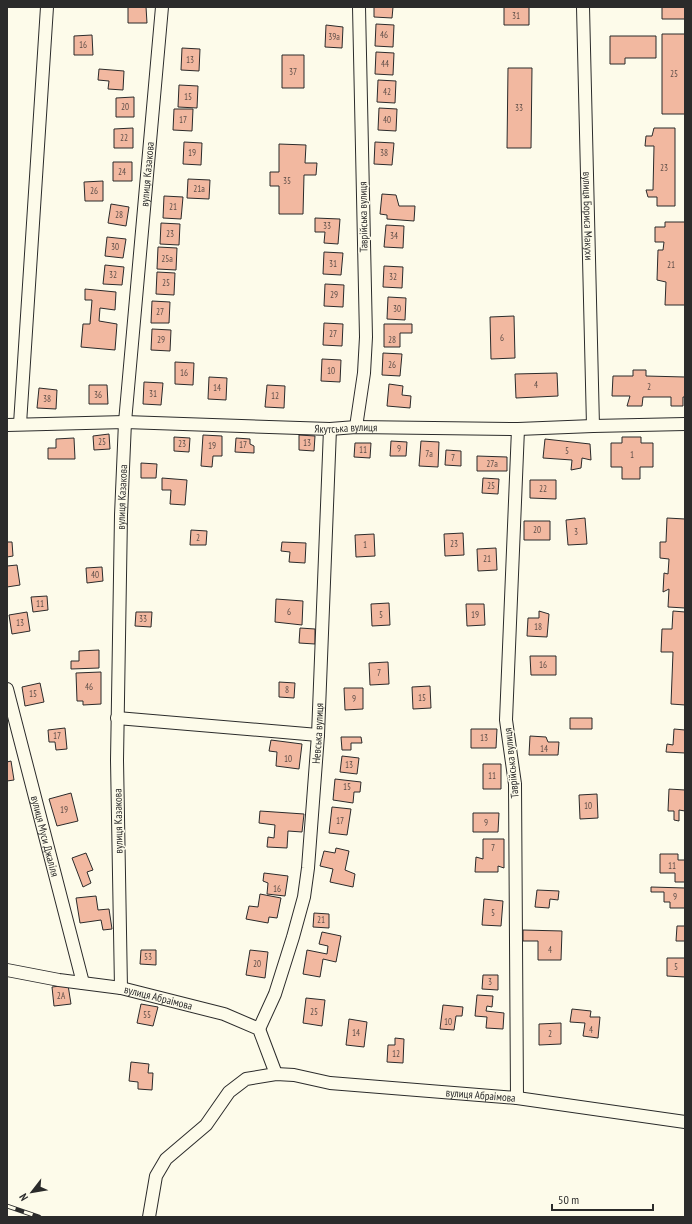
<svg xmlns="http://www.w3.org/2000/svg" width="692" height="1224" viewBox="0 0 692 1224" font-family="'PT Sans Narrow',sans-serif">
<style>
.building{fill:#f2b8a0;stroke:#2b2b2b}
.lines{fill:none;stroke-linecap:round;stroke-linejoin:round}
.street-casing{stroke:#2b2b2b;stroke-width:14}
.street{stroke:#fdfbea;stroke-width:12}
.rail-casing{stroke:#2b2b2b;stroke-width:4.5}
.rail{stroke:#fdfbea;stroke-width:3;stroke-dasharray:9;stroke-linecap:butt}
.labels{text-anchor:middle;stroke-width:3;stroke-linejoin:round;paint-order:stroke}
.number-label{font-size:9px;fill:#5d4e48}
.street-label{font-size:11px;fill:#2b2b2b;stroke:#fdfbea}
</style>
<rect width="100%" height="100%" fill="#fdfbea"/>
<!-- building -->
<path class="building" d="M128 7H146L147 23H128Z
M374 7H393L392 18 374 17Z
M504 7H529V25H504Z
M662 7H685V19H662Z
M376 24 394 25 393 47 375 46Z
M326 25 343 27 342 48 325 47Z
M662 34H685V114H662Z
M92 35 93 55H74V36Z
M610 36H656V58H625V64H610Z
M182 48 200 49 199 71 181 70Z
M376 52 394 53 393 75 375 74Z
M282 55H304V88H282Z
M508 68H532L531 148H507Z
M99 69 124 71 123 90 108 89 109 81 98 80Z
M378 80 396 81 395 103 377 102Z
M179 85 198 86 197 108 178 107Z
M134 97V117H116V98Z
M379 108 397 109 396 131 378 130Z
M174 109H193L192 131 173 130Z
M133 128V148H114V129Z
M654 128H675V206H657V197H648L646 190H653L654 146H645L646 136H652Z
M184 142 202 143 201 165 183 164Z
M375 142 394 143 392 165 374 164Z
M279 144 306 145 305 163H317L316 175H304L303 214H279V186H270V172H279Z
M113 162H132V181H113Z
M188 179 210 180 209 199 187 198Z
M103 181V201H85L84 182Z
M382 194 396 195 399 206H415L414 221 387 219V215L380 214Z
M164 196 183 197 181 219 163 218Z
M111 204 129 207 126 226 108 223Z
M315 218 340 219 338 244 324 243 325 232H315Z
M665 222H685V305H665L666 282 657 280 658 250H663L664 242H655V227H665Z
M161 223 180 224 179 245 160 244Z
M386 225 404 226 403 248 384 247Z
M107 237 126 239 123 258 105 256Z
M158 247 177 248 176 270 157 269Z
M324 252 343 253 341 275 323 274Z
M105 265 124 267 122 285 103 284Z
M384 266 403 267 402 288 383 287Z
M157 272 175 273 174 295 156 294Z
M325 284 344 285 343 307 324 306Z
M85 289 116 292 115 310 100 308 99 321 117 324 115 350 81 347 83 324H90L92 300H85Z
M388 297 406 298 405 320 387 319Z
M152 301 170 302 169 323H151Z
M514 316 515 358 491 359 490 317Z
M324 323 343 324 342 346 323 345Z
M384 324H412V333H400V347H384Z
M152 329 171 330 170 351 151 350Z
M383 353 402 354 400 376 382 375Z
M322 359 341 360 340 382 321 381Z
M175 362 194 363 193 385 175 384Z
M633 370H646V376L685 377V397H683V406H671V397H643L642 406H627L630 396H612L613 376H633Z
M557 373 558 396 516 398 515 374Z
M209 377 227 378 226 400 208 399Z
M144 382 163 383 161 405 143 404Z
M389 384 403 386 402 395 411 396 410 408 387 406Z
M89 385H107L108 404H89Z
M267 385 285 386 284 408 265 407Z
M39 388 57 390 56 409 37 408Z
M109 434 110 449 94 450 93 436Z
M203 435 222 436V456H213L212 467 201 466Z
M299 435 315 436 314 451 299 450Z
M174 437 190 438 189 452 174 451Z
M622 437H641V443H653V467H640V479H622V467H611V443H622Z
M74 438 75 459H48V448H56V439Z
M236 438 250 439V444L254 446V453L235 452Z
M545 439 590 444 591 460 582 458 581 468 571 470 572 460 543 458Z
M391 441 407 442 406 456H390Z
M421 441 439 442 438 467 419 466Z
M355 443H371L370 458 354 457Z
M446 450 461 451V466L445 465Z
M477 456 507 457V471H477Z
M141 463 157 464 156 478H141Z
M162 478 187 480 185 505 170 504 171 490H162Z
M483 478 499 479 498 494 482 493Z
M530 480H556V499L530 498Z
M585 518 587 544 568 545 566 520Z
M667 518 685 519V608L668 607 669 589 663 592 664 573 668 574 669 559 660 558V542H666Z
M524 521H550V540H524Z
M191 530 207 531 206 545H190Z
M463 533 464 555 445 556 444 534Z
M374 534 375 556 356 557 355 535Z
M7 542H12L13 556 7 557Z
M282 542 306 543 305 563 289 562 290 552 281 551Z
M496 548 497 570 478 571 477 549Z
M17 565 20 585 7 587V566Z
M102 567 103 581 87 583 86 568Z
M47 596 48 610 33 612 31 597Z
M276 599 303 601 302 625 275 622Z
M389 603 390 625 372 626 371 604Z
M466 604H484L485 625 467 626Z
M539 611 549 614 547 637 527 636 528 618H539Z
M673 611 685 612V705L671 704 673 652H661L662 629H672Z
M27 612 30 631 12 634 9 615Z
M136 612H152L151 627 135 626Z
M300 628 315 629V644L299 643Z
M99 650V668L71 669V661H79V651Z
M530 656H556V675H531Z
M388 662 389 684 370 685 369 663Z
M101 672V704L83 705V701H77L76 673Z
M279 682 295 683 294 698 279 697Z
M40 683 44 702 25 706 22 687Z
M430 686 431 708 413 709 412 687Z
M344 688H363V709L345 710Z
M570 718H592V729H570Z
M65 728 67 749 56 750 55 742H49L48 730Z
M471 729H497L496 748H471Z
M674 729 685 730V753L666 752 667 744 673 745Z
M530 736 546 737 548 742H559L558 755H529Z
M341 737H361L362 743H351V750H342Z
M271 740 302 744 299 769 276 766 277 752 269 751Z
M342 756 359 758 357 774 340 772Z
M11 761 14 780 7 781V762Z
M483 764H501V789H483Z
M335 779 361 782 360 792H354L353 803 333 800Z
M669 789 685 790V811L679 810V821L674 820V811H668Z
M71 793 78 821 57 826 49 799Z
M597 794 598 818 580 819 579 795Z
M332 807 351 809 347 835 329 833Z
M260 811 304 814 302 832 288 831 287 848 267 847 268 837 274 838 275 825 259 823Z
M473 813H499L498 832H473Z
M483 839H504V868L498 866V872H475L476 857 483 859Z
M336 848 349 851 345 870 355 874 353 887 330 882 333 869 320 866 324 851 335 853Z
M86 853 93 870 87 872 91 883 83 887 72 858Z
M660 854H678V860H685V882H675V873H660Z
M264 873 288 876 285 896 267 894 268 883 263 881Z
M651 887 685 888V908H670V902H664V892H651Z
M537 890 559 891 558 900 550 899 549 908 535 907Z
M260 894 281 898 277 918 269 917 268 923 246 919 249 906 258 907Z
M96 896 98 910 109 909 112 929 103 930 101 920 80 923 76 898Z
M484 899 503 901 501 926 482 925Z
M314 913 329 914V928L313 927Z
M677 926H685V941H676Z
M523 930 562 931 561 960H538V941H523Z
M322 932 341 936 336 962 323 959 320 977 303 974 307 950 327 954 328 946 319 944Z
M141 950H156V965L140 964Z
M250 950 268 952 265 978 246 975Z
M667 958H685V977L667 976Z
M483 975H498V990L482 989Z
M68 985 71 1004 54 1006 52 987Z
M477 995 493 996 492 1007 487 1006 486 1011 504 1013 503 1029 486 1028 487 1017 475 1016Z
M306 998 325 1000 322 1026 303 1023Z
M141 1004 158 1007 153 1026 137 1023Z
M443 1005 463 1007 462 1016H456L454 1030 440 1029Z
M572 1009 591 1011 590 1017H600L598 1038 583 1036 585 1023 570 1022Z
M349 1019 367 1022 364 1047 346 1045Z
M561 1023V1044L539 1045V1024Z
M395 1038 404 1039 403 1063 387 1062 388 1045H395Z
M131 1062 149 1064 148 1073H153L152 1090 138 1089V1082L129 1081Z"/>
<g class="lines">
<defs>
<g id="street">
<path id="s1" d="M583 7 593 426"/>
<path d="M20 424 47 7"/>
<path id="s2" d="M7 425 125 422 330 429 356 427 518 429 593 426 685 424"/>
<path d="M356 427 364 373 366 337 359 7"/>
<path id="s3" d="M7 689 83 983"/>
<path d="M117 718 318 735"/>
<path id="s4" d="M7 970 59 980 121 988 224 1014 259 1029 276 1074"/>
<path id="s5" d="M121 988 117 760 121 515 125 422 162 7"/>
<path id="s6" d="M259 1029 275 994 293 937 304 897 308 868 318 735 330 429"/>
<path d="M517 1098 515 784 506 720 518 429"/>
<path id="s7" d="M149 1217 156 1176 166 1159 206 1125 229 1092 246 1079 276 1074 294 1075 330 1083 517 1098 685 1122"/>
</g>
</defs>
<!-- street casing -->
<use href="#street" class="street-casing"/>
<!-- street -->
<use href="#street" class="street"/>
<defs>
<path id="rail" d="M7 1206 39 1217"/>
</defs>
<!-- rail casing -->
<use href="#rail" class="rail-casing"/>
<!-- rail -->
<use href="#rail" class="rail"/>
</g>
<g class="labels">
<!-- number labels -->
<g class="number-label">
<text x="516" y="19">31</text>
<text x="384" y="38">46</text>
<text x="334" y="40">39а</text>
<text x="83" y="48">16</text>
<text x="190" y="63">13</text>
<text x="385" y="67">44</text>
<text x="293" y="75">37</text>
<text x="674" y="77">25</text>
<text x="387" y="95">42</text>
<text x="188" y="100">15</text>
<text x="125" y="110">20</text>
<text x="519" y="111">33</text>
<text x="183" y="123">17</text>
<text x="387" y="123">40</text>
<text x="124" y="141">22</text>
<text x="192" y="156">19</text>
<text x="384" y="156">38</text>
<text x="664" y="171">23</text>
<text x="122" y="175">24</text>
<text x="287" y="184">35</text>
<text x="199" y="192">21а</text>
<text x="94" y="194">26</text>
<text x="173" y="210">21</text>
<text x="119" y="218">28</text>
<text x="327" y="229">33</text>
<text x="170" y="237">23</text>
<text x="394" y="239">34</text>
<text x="115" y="250">30</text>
<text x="167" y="262">25а</text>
<text x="333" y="267">31</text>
<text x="671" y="268">21</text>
<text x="113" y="278">32</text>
<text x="393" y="280">32</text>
<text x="166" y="286">25</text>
<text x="334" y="298">29</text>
<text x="397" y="312">30</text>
<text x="160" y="315">27</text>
<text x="333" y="337">27</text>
<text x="502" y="341">6</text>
<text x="161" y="343">29</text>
<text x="392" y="343">28</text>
<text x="392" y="368">26</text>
<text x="331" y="374">10</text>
<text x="184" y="376">16</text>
<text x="536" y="388">4</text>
<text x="649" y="390">2</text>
<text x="217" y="391">14</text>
<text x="153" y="397">31</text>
<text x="98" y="398">36</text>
<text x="275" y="399">12</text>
<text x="47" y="402">38</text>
<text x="102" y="445">25</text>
<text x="307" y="446">13</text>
<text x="182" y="447">23</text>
<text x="243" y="448">17</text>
<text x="212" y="449">19</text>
<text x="399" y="452">9</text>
<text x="363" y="453">11</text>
<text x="567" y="454">5</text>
<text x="429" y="457">7а</text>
<text x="632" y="458">1</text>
<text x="453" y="461">7</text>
<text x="492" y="467">27а</text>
<text x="491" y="489">25</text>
<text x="543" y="492">22</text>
<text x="537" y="533">20</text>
<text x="576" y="535">3</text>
<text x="198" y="541">2</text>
<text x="454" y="547">23</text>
<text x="365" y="548">1</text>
<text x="487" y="562">21</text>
<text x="95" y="578">40</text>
<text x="40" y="607">11</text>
<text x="289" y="615">6</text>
<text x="381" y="618">5</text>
<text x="475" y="618">19</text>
<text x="143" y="622">33</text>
<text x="20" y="626">13</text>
<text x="538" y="630">18</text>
<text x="543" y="668">16</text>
<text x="379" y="676">7</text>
<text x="89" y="690">46</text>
<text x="287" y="693">8</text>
<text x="33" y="697">15</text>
<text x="422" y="701">15</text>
<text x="354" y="702">9</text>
<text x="57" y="739">17</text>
<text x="484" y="741">13</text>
<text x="544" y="752">14</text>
<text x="288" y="762">10</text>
<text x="349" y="768">13</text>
<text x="492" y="779">11</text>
<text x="347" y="790">15</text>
<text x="588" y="809">10</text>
<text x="64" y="813">19</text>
<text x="340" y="824">17</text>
<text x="486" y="826">9</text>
<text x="493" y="851">7</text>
<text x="672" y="869">11</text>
<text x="277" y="892">16</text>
<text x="675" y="900">9</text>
<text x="493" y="916">5</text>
<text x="321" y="923">21</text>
<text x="550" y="953">4</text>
<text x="148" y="960">53</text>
<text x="257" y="967">20</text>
<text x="676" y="970">5</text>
<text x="490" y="985">3</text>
<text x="61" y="999">2А</text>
<text x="314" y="1015">25</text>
<text x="147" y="1018">55</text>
<text x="448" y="1025">10</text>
<text x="591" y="1033">4</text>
<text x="356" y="1036">14</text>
<text x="550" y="1037">2</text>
<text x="396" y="1057">12</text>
</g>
<!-- street labels -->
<g class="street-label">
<text dy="4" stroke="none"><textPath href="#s5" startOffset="815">вулиця Казакова</textPath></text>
<text dy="4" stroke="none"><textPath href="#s1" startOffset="209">вулиця Бориса Макухи</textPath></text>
<text transform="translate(363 217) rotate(-91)" y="4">Таврійська вулиця</text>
<text dy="4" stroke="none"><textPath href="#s2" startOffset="339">Якутська вулиця</textPath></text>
<text dy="4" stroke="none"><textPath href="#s5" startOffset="491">вулиця Казакова</textPath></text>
<text dy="4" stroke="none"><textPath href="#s6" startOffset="304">Невська вулиця</textPath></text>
<text transform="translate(511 763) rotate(-96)" y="4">Таврійська вулиця</text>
<text transform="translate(118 821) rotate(-91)" y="4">вулиця Казакова</text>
<text dy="4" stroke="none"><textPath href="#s3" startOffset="152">вулиця Муси Джаліля</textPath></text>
<text dy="4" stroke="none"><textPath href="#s4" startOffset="154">вулиця Абраімова</textPath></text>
<text dy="4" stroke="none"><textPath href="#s7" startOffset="412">вулиця Абраімова</textPath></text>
</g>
</g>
<!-- border -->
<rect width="692" height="1224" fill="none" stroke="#2b2b2b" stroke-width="16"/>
<!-- north arrow -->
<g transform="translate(32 1192) rotate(239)" stroke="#fdfbea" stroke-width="3" paint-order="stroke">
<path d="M0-3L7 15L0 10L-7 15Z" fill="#2b2b2b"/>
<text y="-6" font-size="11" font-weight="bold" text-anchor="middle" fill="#2b2b2b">N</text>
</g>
<!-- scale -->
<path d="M552 1204v6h101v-6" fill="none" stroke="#2b2b2b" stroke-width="2"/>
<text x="558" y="1204" font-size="12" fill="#2b2b2b" stroke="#fdfbea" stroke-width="3" paint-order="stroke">50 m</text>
</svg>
